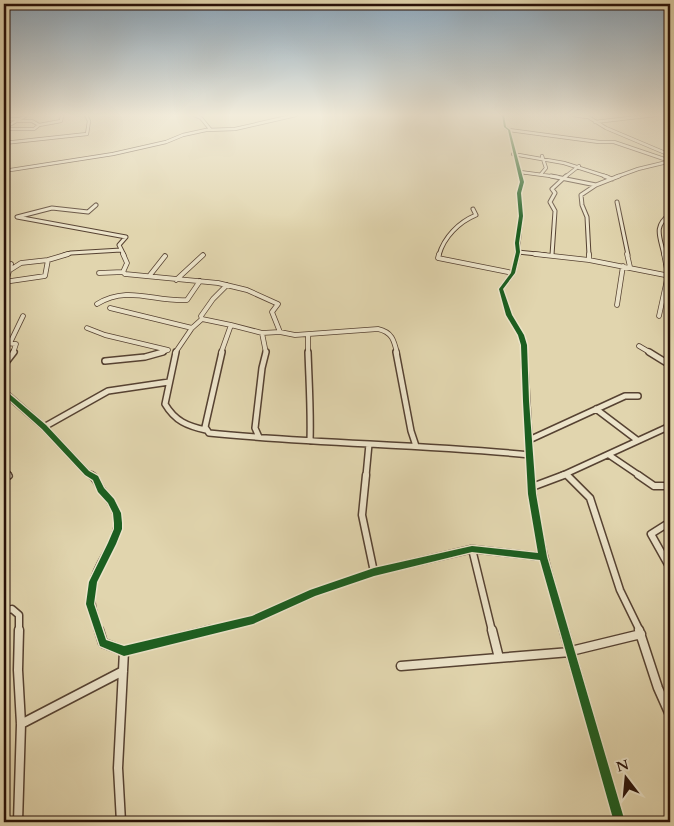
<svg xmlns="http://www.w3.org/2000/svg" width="674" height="826" viewBox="0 0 674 826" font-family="Cardo,serif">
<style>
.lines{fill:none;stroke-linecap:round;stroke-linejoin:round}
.minor-far5-casing{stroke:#564232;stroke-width:4}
.minor-far4-casing{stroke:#564232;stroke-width:5}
.minor-far3-casing{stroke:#564232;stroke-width:5.5}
.minor-far2-casing{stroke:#564232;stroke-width:8}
.minor-far1-casing{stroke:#564232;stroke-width:9}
.minor-casing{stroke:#564232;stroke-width:11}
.minor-far5{stroke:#ece4ca;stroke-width:2.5}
.minor-far4{stroke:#ece4ca;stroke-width:3}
.minor-far3{stroke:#ece4ca;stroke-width:4}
.minor-far2{stroke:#ece4ca;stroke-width:5}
.minor-far1{stroke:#ece4ca;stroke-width:6}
.minor{stroke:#ece4ca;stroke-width:8}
.cycleway-casing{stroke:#ece4ca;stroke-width:3}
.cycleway{fill:#1b5e20;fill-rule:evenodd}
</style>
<rect width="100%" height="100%" fill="#e1d5ae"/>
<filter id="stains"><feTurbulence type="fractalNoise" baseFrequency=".004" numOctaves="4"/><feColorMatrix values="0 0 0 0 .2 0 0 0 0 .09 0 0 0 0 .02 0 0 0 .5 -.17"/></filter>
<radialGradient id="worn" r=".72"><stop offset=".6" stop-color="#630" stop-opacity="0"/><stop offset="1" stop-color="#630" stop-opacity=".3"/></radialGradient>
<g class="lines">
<defs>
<path id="minor-far5" d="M194 115 201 118 210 129
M503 115 505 127 509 130 521 177
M574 115 586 117
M585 115 606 128 670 155
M4 119H19
M595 122 655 115
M39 125 61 121 62 115
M4 128 27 115
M4 129H34L39 125 32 121H16
M509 130 599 142H614L670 161
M4 143 87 134 89 121 86 115
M513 154 564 163 608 177
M4 171 113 154 166 142 183 135 206 130 235 129 296 115
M520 172 558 177
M541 174 546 168 542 156
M565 177 579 166
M616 177 638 169 667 162"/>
<path id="minor-far4" d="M551 176 596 185
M604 176 612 179
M617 202 628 255
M96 205 88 212 52 208 17 217 126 237 119 245 124 255
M518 252 546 255
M64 255 71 253 121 250
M439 255C444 237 459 222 476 215L473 209
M517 255 521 216 519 193 522 182 521 176
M552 255 555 211 550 202 555 193 552 189 566 176
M589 255 587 217 582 205 581 195 596 185 619 176
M664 255C660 236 653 227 670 214"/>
<path id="minor-far3" d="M123 254 127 263 123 272
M439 254 438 258 513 273
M518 254 513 273 501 289 509 315 521 335 524 353
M535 254 589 260 670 276
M589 254V260
M627 254 630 267
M48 260 68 254
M99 273 123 272 125 274 218 283 247 290 278 304 272 312 280 332
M150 275 165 256
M176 280 203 255
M4 282 45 276 48 260 21 263 10 270
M227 285 213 299 201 316 202 319 231 325
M4 289 11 264
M97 304C128 285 154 302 187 300L200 281
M617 305 623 266
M110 308 192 328
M659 316 668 275 664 254
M87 328 105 335 168 350
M262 333 266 353
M308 335V353
M4 343 16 344 13 353
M10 343 23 316
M639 346 651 353
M160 353 168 350
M175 353 192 328 202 319
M221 353 231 325 262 333 280 332 295 335 378 329C392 332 394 340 397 353"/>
<path id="minor-far2" d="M176 352 165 404C175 421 187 426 206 430
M222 352 205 427 209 433C316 444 423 444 530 455
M308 352C309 382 311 411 310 441
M396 352 411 431 416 446
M524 352 531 476
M649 352 670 365
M105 361 145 357 163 352
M4 365 14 352
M4 392 44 427 87 473 93 476
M596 409 637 440
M44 427 108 391 169 382
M259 437 255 428 262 368 266 352
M529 440 625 396H638
M609 455 640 476
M4 469 9 476
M567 475 568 476
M366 476 369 444
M561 476 670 426"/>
<path id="minor-far1" d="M91 475C98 479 98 487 104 493 137 529 102 548 93 583 88 601 94 615 99 631
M366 475 362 515 374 572
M531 475C534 529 550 580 565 631
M567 475 590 498 620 590 640 631
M638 475 654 486H670
M4 480 8 475
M532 487 564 475
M670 522 651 534 670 568
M472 549 492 631
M4 611 12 609 19 615V631
M205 631 253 620 313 593 374 572 472 549 543 557"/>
<path id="minor" d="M99 630 103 643 124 651 210 630
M492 630 499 658
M564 630 620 822
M639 630 658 688 670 715
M571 651 641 634
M401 666 570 652
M21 724 123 671
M18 822 21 724 18 670 19 630
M121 822 118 768 124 651"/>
</defs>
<!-- minor-far5 casing -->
<use href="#minor-far5" class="minor-far5-casing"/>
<!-- minor-far4 casing -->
<use href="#minor-far4" class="minor-far4-casing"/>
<!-- minor-far3 casing -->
<use href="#minor-far3" class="minor-far3-casing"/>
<!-- minor-far2 casing -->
<use href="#minor-far2" class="minor-far2-casing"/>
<!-- minor-far1 casing -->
<use href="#minor-far1" class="minor-far1-casing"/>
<!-- minor casing -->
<use href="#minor" class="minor-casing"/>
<!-- minor-far5 -->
<use href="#minor-far5" class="minor-far5"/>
<!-- minor-far4 -->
<use href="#minor-far4" class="minor-far4"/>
<!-- minor-far3 -->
<use href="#minor-far3" class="minor-far3"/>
<!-- minor-far2 -->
<use href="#minor-far2" class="minor-far2"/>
<!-- minor-far1 -->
<use href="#minor-far1" class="minor-far1"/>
<!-- minor -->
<use href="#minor" class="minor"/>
<defs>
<path id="cycleway" d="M502 115H504L506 127 510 130 524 182 521 193 523 216 519 243 520 252 515 273 503 289 512 315 524 335 527 345 529 401 536 494 547 557 625 822H614L540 560 472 552 374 576 315 596 253 624 124 656 100 646 86 604 89 582 108 543 114 529V523L113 513 108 503 98 492 93 480 85 475 42 429 4 395V390L6 391 46 425 89 471 98 476 104 488 114 499 121 513 122 523V529L116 544 97 582 94 604 106 640 124 646 252 616 310 590 374 568 472 546 538 553 528 494 523 401 521 345 518 335 506 315 499 289 511 273 516 252 515 243 519 216 517 193 520 182 508 130 504 127Z"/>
</defs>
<!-- cycleway casing -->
<use href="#cycleway" class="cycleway-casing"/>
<!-- cycleway -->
<use href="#cycleway" class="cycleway"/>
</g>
<!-- sky -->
<linearGradient id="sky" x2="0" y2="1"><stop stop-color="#8ca6ba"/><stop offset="0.5" stop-color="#f2ecdb"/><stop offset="1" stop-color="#f2ecdb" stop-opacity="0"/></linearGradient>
<rect width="674" height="230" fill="url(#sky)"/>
<!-- margin -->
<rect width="674" height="826" fill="none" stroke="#e1d5ae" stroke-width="20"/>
<rect x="5" y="5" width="664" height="816" fill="none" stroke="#281108" stroke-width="2.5"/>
<rect x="10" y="10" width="654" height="806" fill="none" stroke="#281108"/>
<!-- north arrow -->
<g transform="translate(626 778) rotate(344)" stroke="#ece4ca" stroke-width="4" paint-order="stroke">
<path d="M0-4L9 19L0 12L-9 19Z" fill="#281108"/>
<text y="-8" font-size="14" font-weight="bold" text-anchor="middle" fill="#281108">N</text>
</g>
<rect width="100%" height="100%" filter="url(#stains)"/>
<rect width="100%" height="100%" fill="url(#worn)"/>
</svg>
